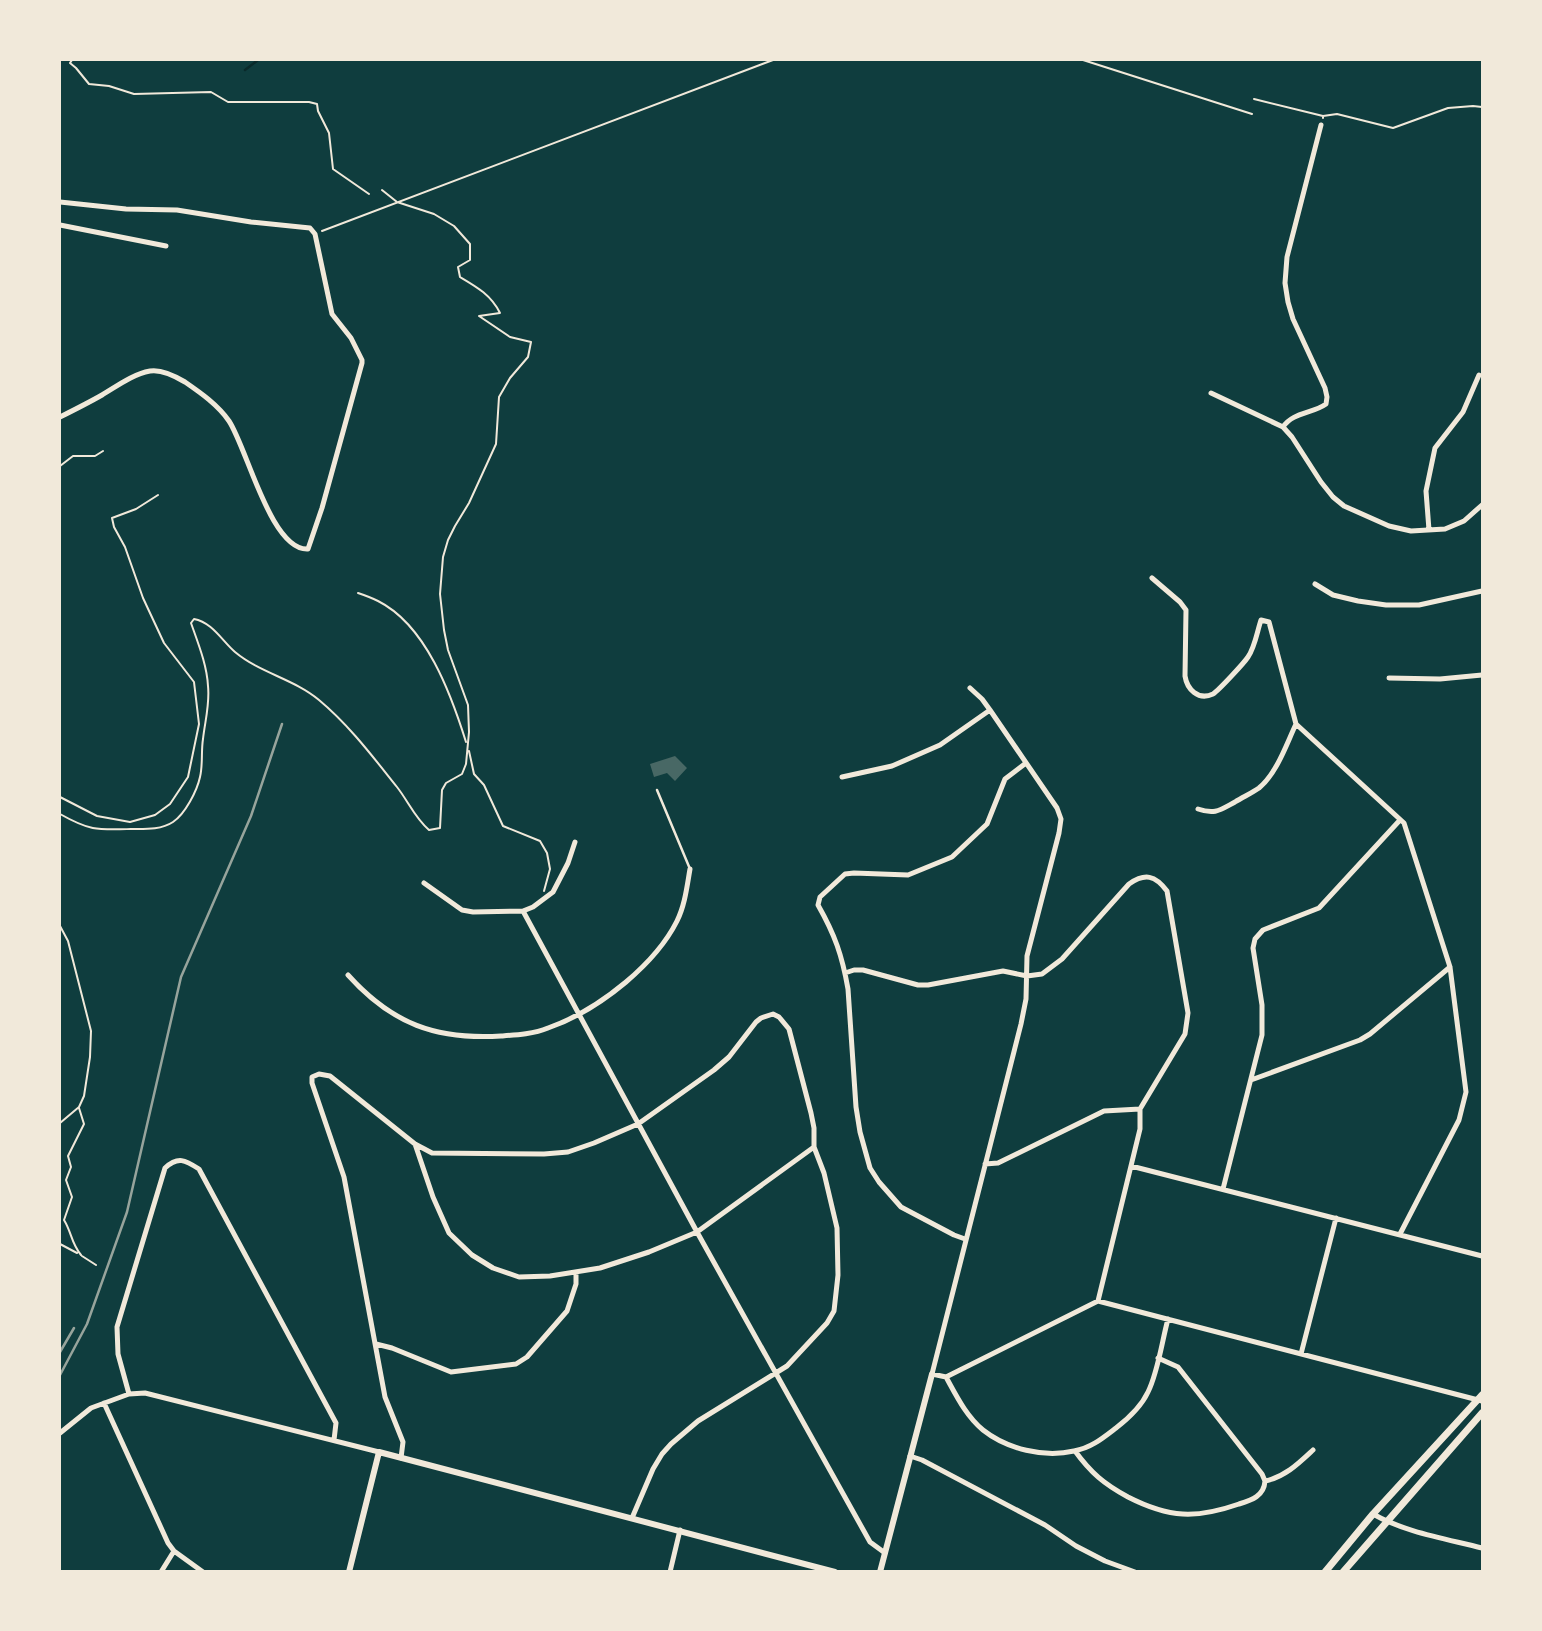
<svg xmlns="http://www.w3.org/2000/svg" width="1542" height="1631" viewBox="0 0 1542 1631" font-family="Arial,sans-serif">
<style>
.lines{fill:none;stroke-linecap:round;stroke-linejoin:round}
.stream{stroke:#0a2a2b;stroke-width:2.5}
.building{fill:#486865}
.path{stroke:#f1e9da;stroke-width:2}
.service{stroke:#f1e9da;stroke-width:2.5}
.minor{stroke:#f1e9da;stroke-width:5}
.tertiary{stroke:#f1e9da;stroke-width:6}
.secondary{stroke:#f1e9da;stroke-width:7}
.rail{stroke:#97a49c;stroke-width:2.5}
</style>
<rect width="100%" height="100%" fill="#0f3d3e"/>
<g class="lines">
<!-- stream -->
<path class="stream" d="M245 70 258 60"/>
</g>
<!-- building -->
<path class="building" d="M675 756 687 768 675 781 667 773 654 777 650 764Z"/>
<g class="lines">
<!-- path -->
<path class="path" d="M72 60 70 63 76 68 89 84 109 86 134 94 211 92 228 102H309L317 104 318 111 329 133 333 169 369 194
M1083 60 1252 114
M1254 99 1323 116
M1323 118V116L1337 114 1393 128 1448 108 1473 106 1482 107
M322 231 773 60
M60 466 73 456H95L103 451
M358 593C364 595 372 598 378 601 426 625 451 694 466 742
M469 751 474 774 484 785 503 826 540 841 547 853 550 869 544 891
M60 797 97 816 130 822 155 815 170 804 188 777 199 724 194 682 164 643 143 598 125 547 114 527 112 518 136 509 158 495
M60 814C90 831 97 830 131 829 145 829 161 830 173 822 185 814 197 791 200 777 203 765 201 751 203 739 205 721 210 704 208 686 207 665 198 643 191 623L194 619C212 622 223 642 235 652 260 673 294 679 319 700 349 725 373 757 397 787 408 801 415 818 429 830L440 828 442 790 446 783 462 774 466 764 469 732 468 705 448 650 444 630 440 594 443 557 448 540 455 526 469 503 496 444 499 397 510 378 528 357 531 342 510 337 479 316 500 313C491 295 477 287 460 277L458 267 470 260V244L454 226 434 214 397 202 382 190
M60 926 68 941 91 1031 90 1057 84 1096 79 1107 60 1123
M79 1108 84 1124 68 1156 71 1167 66 1180 72 1197 64 1220C72 1233 71 1243 81 1255
M60 1244 77 1253
M82 1256 96 1265"/>
<!-- service -->
<path class="service" d="M657 790 690 869"/>
<!-- minor -->
<path class="minor" d="M60 202 126 209 177 210 251 222 310 228 315 234 332 314 351 338 362 360V363L322 508 308 549C271 551 247 448 229 421 218 405 201 393 185 382 175 376 162 369 150 371 133 374 117 386 102 395 88 403 74 410 60 417
M60 225 166 246
M1211 393 1283 427 1292 437 1321 482 1333 497 1344 506 1389 526 1411 531 1445 529 1464 521 1482 505
M1283 427C1293 412 1312 414 1326 404L1327 397 1325 388 1293 319 1288 302 1285 283 1287 257 1321 125
M1429 530 1426 491 1435 448 1463 412 1479 375
M1152 578 1180 602 1186 610 1185 676C1187 689 1198 701 1213 694 1219 690 1244 663 1248 657 1255 647 1257 632 1261 620L1269 622 1296 724 1404 823 1450 967 1466 1092 1459 1120 1400 1234
M1315 584 1333 595 1358 601 1386 605H1419L1482 591
M1389 678 1440 679 1482 675
M970 688 982 699 990 710 1057 808 1061 819 1059 833 1027 956 1026 999 1021 1024 932 1374 946 1377 1098 1301 1482 1401
M842 777 892 766 940 745 990 710
M1198 809C1215 815 1220 810 1235 802 1243 797 1252 793 1259 788 1277 773 1286 745 1296 724
M424 883 462 910 473 912 523 911 533 907 553 892 568 863 575 842
M523 911 697 1232 870 1542 885 1553
M845 973 854 970H863L918 985H928L1003 971 1027 976 1042 974 1062 959 1129 884C1145 873 1155 875 1167 891L1188 1013 1185 1034 1140 1109V1129L1098 1301
M348 975C392 1024 436 1040 501 1036 516 1035 534 1034 548 1028 577 1018 602 1002 626 982 646 965 665 945 677 921 685 905 687 886 690 869
M1251 1080 1360 1040 1370 1034 1450 967
M415 1144 433 1197 449 1233 472 1255 493 1268 519 1277 550 1276 600 1268 649 1252 697 1232 814 1147
M985 1164 998 1163 1104 1111 1140 1109
M1131 1166 1482 1256
M1223 1189 1262 1035V1005L1253 948 1255 939 1263 930 1319 908 1400 820
M965 1239 954 1235 901 1207 879 1182 870 1168 860 1132 856 1107 848 989C842 955 835 935 818 905L820 897 845 874 854 873 908 875 952 857 987 824 1005 779 1026 763
M376 1344 392 1348 451 1372 516 1364 527 1357 567 1311 576 1284V1272
M1301 1354 1336 1218
M1158 1358 1178 1367 1262 1474 1265 1481
M946 1377C956 1395 966 1416 983 1430 1007 1449 1044 1458 1074 1451 1091 1448 1103 1438 1116 1428 1129 1418 1141 1407 1148 1392 1158 1372 1162 1341 1168 1319
M129 1394 145 1393 379 1452
M104 1403 168 1543 174 1551 203 1572
M60 1433 91 1408 129 1394 118 1354 117 1327 165 1168C178 1156 185 1160 199 1169L336 1423 334 1440
M1075 1451C1091 1473 1104 1484 1128 1497 1169 1518 1196 1519 1239 1504 1252 1500 1264 1496 1265 1481 1285 1477 1299 1463 1313 1450
M910 1456 922 1460 1045 1525 1076 1546 1105 1561 1135 1572
M401 1458 403 1442 385 1397 344 1177 312 1083V1077L319 1074 330 1076 415 1144 432 1153 544 1154 568 1152 594 1143 638 1124 714 1070 729 1057 756 1022 761 1018 773 1014 779 1017 789 1029 811 1113 814 1128V1147L824 1173 837 1228 838 1275 834 1311 827 1323 787 1366 698 1421 671 1444 662 1454 653 1469 632 1518
M1373 1514C1404 1532 1447 1539 1482 1548
M161 1572 174 1551
M670 1572 680 1530"/>
<!-- tertiary -->
<path class="tertiary" d="M349 1572 379 1452 835 1572
M880 1572 932 1374"/>
<!-- secondary -->
<path class="secondary" d="M1325 1572 1373 1514 1482 1395
M1343 1572 1482 1413"/>
<!-- rail -->
<path class="rail" d="M60 1352 74 1328
M60 1375 87 1324 127 1212 181 977 251 816 282 724"/>
</g>
<!-- border -->
<rect width="1542" height="1631" fill="none" stroke="#f1e9da" stroke-width="122"/>
</svg>
